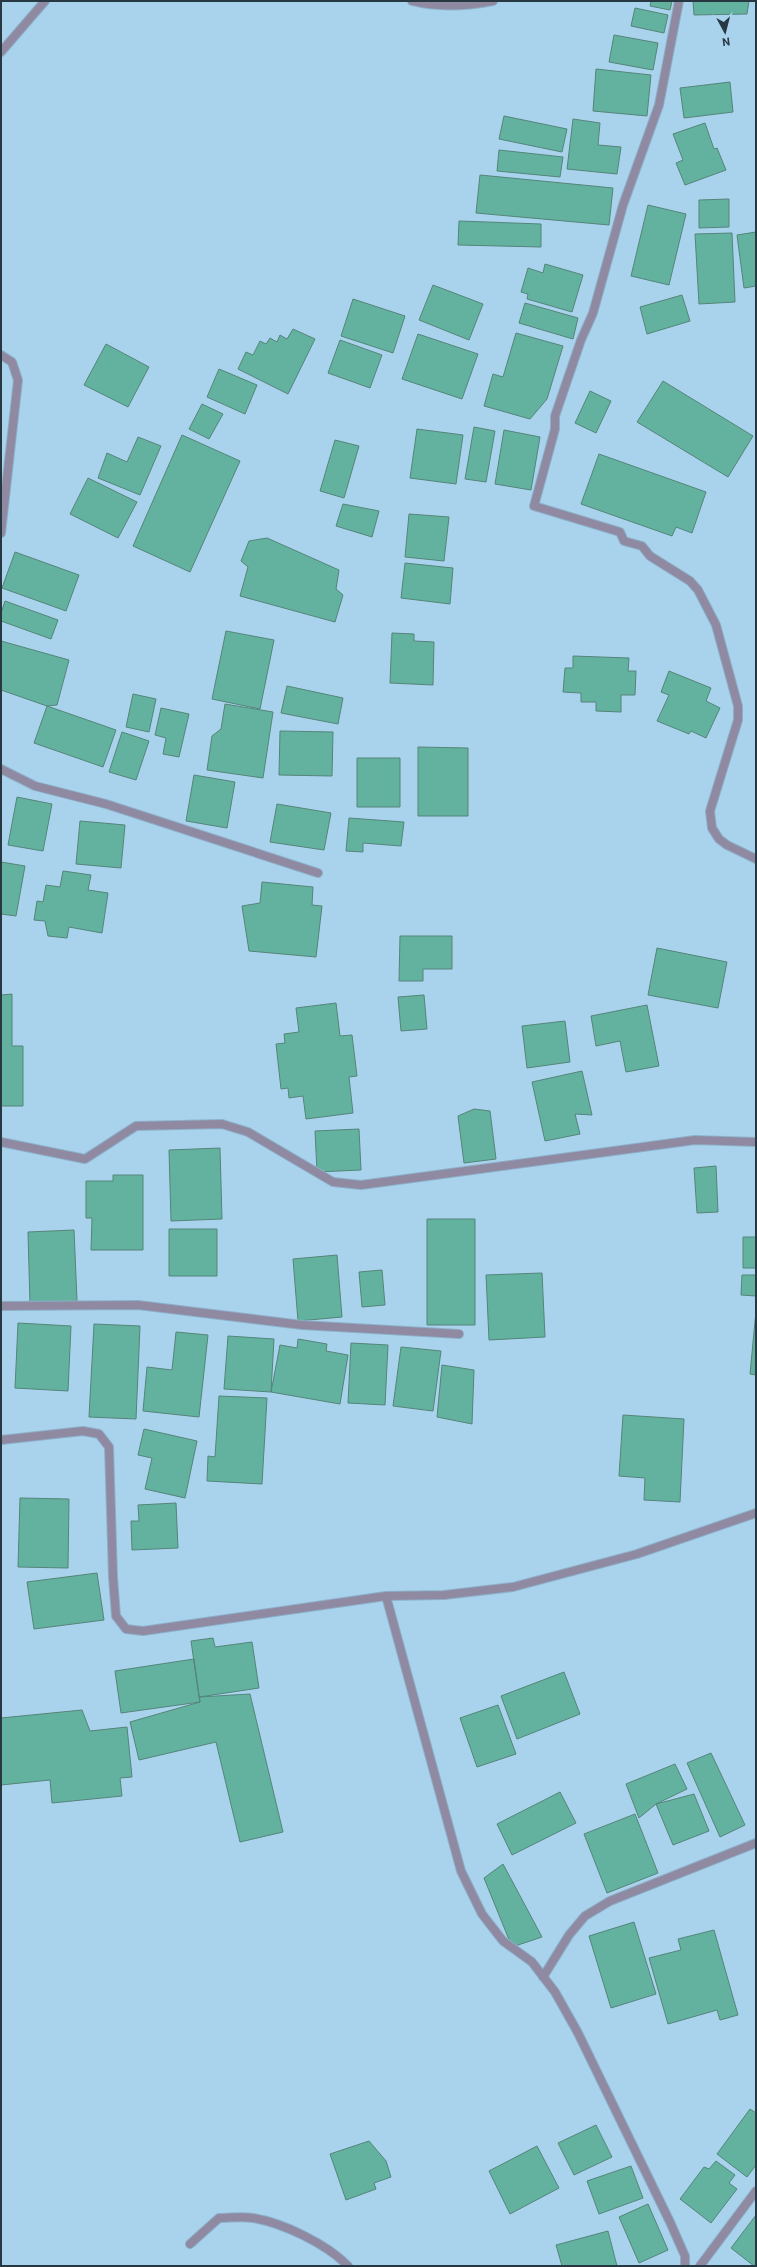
<svg xmlns="http://www.w3.org/2000/svg" width="757" height="2267" viewBox="0 0 757 2267" font-family="Roboto,sans-serif">
<style>
.building{fill:#63b2a0;stroke:#548579}
.lines{fill:none;stroke-linecap:round;stroke-linejoin:round}
.minor-casing{stroke:#8db0c8;stroke-width:10}
.minor{stroke:#8f89a2;stroke-width:8}
</style>
<rect width="100%" height="100%" fill="#a9d2ed"/>
<!-- building -->
<path class="building" d="M651 1H672L670 10 650 6Z
M693 1H749L747 14 694 15Z
M635 8 668 15 664 33 631 26Z
M614 35 658 43 653 70 609 62Z
M596 69 651 75 647 116 593 111Z
M730 82 733 112 684 118 680 88Z
M504 116 567 129 562 152 499 139Z
M573 119 600 123 598 145 621 147 617 174 567 169Z
M705 123 714 149 717 148 726 170 685 185 676 163 683 160 673 134Z
M499 150 563 157 560 177 497 171Z
M480 175 613 188 609 225 476 213Z
M729 199V227L699 228V200Z
M648 205 686 214 669 285 631 276Z
M459 221 541 224V247L458 245Z
M756 232V286L744 288 737 235Z
M732 233 735 302 699 304 695 234Z
M545 264 583 275 572 312 527 299 528 294 521 292 528 268 543 273Z
M433 285 483 304 469 340 419 320Z
M682 295 690 321 647 334 640 307Z
M353 299 405 316 393 353 341 336Z
M525 303 578 318 573 339 519 323Z
M293 329 315 339 288 394 238 369 246 352 253 355 260 341 266 344 270 338 277 342 280 335 287 339Z
M516 333 563 346 547 399 530 419 484 406 493 374 503 377Z
M418 334 478 354 462 399 402 379Z
M340 340 382 355 370 388 328 373Z
M106 344 149 367 128 407 84 385Z
M219 369 257 385 245 414 207 397Z
M663 381 753 436 728 477 637 422Z
M590 391 611 401 596 433 575 423Z
M202 404 223 414 209 439 189 429Z
M474 427 495 431 486 482 465 479Z
M417 429 463 435 456 484 410 478Z
M504 430 540 437 531 490 495 484Z
M182 435 240 461 190 572 133 546Z
M138 437 161 446 140 495 98 478 107 453 127 462Z
M335 440 359 446 344 498 320 491Z
M599 454 706 492 692 533 676 527 672 536 581 504Z
M88 478 137 502 118 538 70 514Z
M343 504 379 511 372 537 336 526Z
M409 514 449 517 444 561 405 557Z
M267 538 339 570 336 589 343 595 335 622 240 596 248 567 241 561 249 541Z
M15 552 79 575 66 611 2 588Z
M405 563 453 568 450 604 401 598Z
M5 601 58 620 51 639 1 621V613Z
M226 631 274 640 260 709 212 699Z
M392 633 414 634V641L434 642 433 685 390 683Z
M1 641 69 660 57 705 47 706 1 690Z
M573 656 629 658 628 671H636L635 695H621V712L596 711V702H581V693L563 692 565 668H573Z
M669 671 711 688 706 701 720 708 706 738 691 731 689 734 657 721 669 695 661 692Z
M287 686 343 698 338 724 281 713Z
M133 694 156 699 149 732 126 727Z
M225 704 273 712 263 778 207 770 212 736 221 729Z
M47 706 116 730 103 767 34 743Z
M161 708 189 714 179 757 163 754 166 738 155 735Z
M280 731 333 732 332 776 279 775Z
M122 732 149 741 136 780 109 772Z
M418 747 468 748V816H418Z
M357 758H400V807H357Z
M194 775 235 782 227 828 186 821Z
M17 797 52 804 43 851 8 845Z
M277 804 331 813 324 850 270 842Z
M349 818 404 822 401 846 363 843V852L346 851Z
M80 821 125 825 121 868 76 864Z
M1 862 25 866 16 916 1 914Z
M63 871 91 875 88 890 108 893 102 933 69 927 67 938 48 936 45 921 34 920 37 901 43 902 46 885 60 887Z
M262 882 313 887 312 905 322 906 316 957 249 951 242 906 260 903Z
M400 936H452V969H423V981H399Z
M657 948 727 962 718 1008 648 995Z
M12 994V1046H23V1106H1V995Z
M424 995 427 1029 401 1031 398 997Z
M336 1003 340 1036 352 1035 357 1076 349 1077 353 1113 306 1119 303 1096 289 1098 288 1088 281 1089 276 1044 285 1043 284 1034 299 1032 296 1008Z
M647 1005 659 1066 626 1072 620 1041 596 1046 591 1016Z
M565 1021 570 1062 527 1068 522 1026Z
M582 1071 592 1115 575 1114 580 1134 545 1141 532 1082Z
M474 1109 490 1111 496 1159 464 1163 458 1116Z
M359 1129 361 1170 317 1172 315 1131Z
M220 1148 222 1219 171 1221 169 1150Z
M716 1166 718 1212 697 1213 694 1168Z
M113 1175H143V1250H91L92 1218H86V1181H113Z
M427 1219H475V1325H427Z
M169 1229H217V1276H169Z
M74 1230 77 1301 30 1304 28 1232Z
M743 1237H756V1268H743Z
M337 1255 342 1317 298 1321 293 1259Z
M382 1270 385 1305 362 1307 359 1272Z
M542 1273 545 1337 489 1340 486 1275Z
M742 1275H756V1296L741 1295Z
M756 1311V1375L750 1374Z
M18 1323 71 1326 68 1391 15 1388Z
M94 1324 140 1326 136 1419 89 1417Z
M176 1332 208 1335 199 1417 143 1411 147 1367 172 1370Z
M228 1336 274 1339 271 1392 224 1389Z
M298 1339 327 1344 326 1351 348 1355 340 1404 271 1392 280 1345 297 1348Z
M351 1343 388 1345 385 1405 348 1403Z
M401 1347 441 1351 433 1411 393 1406Z
M442 1365 474 1370 472 1424 437 1417Z
M219 1396 267 1398 262 1484 207 1481 208 1456 215 1457Z
M623 1415 684 1419 680 1502 644 1500 645 1478 619 1476Z
M144 1429 197 1441 185 1498 145 1489 152 1458 138 1455Z
M20 1498 69 1499 68 1568 18 1567Z
M176 1503 178 1548 132 1550 131 1521H139L138 1505Z
M97 1573 104 1620 34 1629 27 1582Z
M213 1638 215 1647 252 1642 259 1688 199 1697 191 1641Z
M194 1659 200 1702 121 1713 115 1671Z
M564 1672 580 1714 517 1739 501 1696Z
M250 1694 283 1832 240 1842 216 1742 139 1760 130 1722 200 1702 199 1697Z
M498 1705 516 1754 477 1767 460 1718Z
M82 1710 90 1731 127 1727 132 1777 120 1778 122 1796 52 1803 50 1780 1 1785V1718Z
M711 1753 745 1825 720 1837 687 1763Z
M675 1764 687 1789 656 1804 639 1818 626 1784Z
M560 1792 576 1823 512 1855 497 1824Z
M694 1794 709 1831 673 1845 656 1804Z
M635 1814 658 1873 607 1893 584 1834Z
M503 1864 542 1937 512 1947 484 1878Z
M634 1922 656 1994 611 2008 589 1936Z
M714 1930 738 2015 720 2020 717 2010 668 2024 649 1958 681 1950 678 1939Z
M750 2109 756 2113V2165L747 2177 717 2154Z
M596 2125 612 2157 574 2175 558 2143Z
M369 2141 386 2161 391 2177 374 2183 376 2189 346 2200 330 2154Z
M537 2146 559 2188 510 2214 489 2171Z
M716 2161 735 2175 729 2183 737 2189 711 2223 680 2199 704 2167 709 2169Z
M631 2166 643 2198 599 2214 587 2181Z
M648 2204 668 2250 639 2263 619 2217Z
M756 2215V2266H754L731 2248Z
M608 2231 617 2266H562L556 2245Z"/>
<g class="lines">
<defs>
<path id="minor" d="M412 1C439 8 467 6 493 1
M679 1 659 105 623 205 593 313 581 340 555 416V429L534 506 620 532 624 541 642 546 650 556 690 581 698 590 716 625 738 706V720L710 811 712 828 719 839 727 845 756 859
M1 52 45 1
M1 355 12 362 18 380 1 533
M1 769 35 786 106 804 318 873
M1 1142 85 1159 136 1126 222 1124 248 1132 333 1182 361 1185 695 1140 756 1142
M1 1306 138 1305 302 1325 459 1334
M1 1440 83 1431 99 1434 109 1447 113 1577 116 1616 126 1629 143 1631 386 1596 444 1595 513 1587 637 1554 756 1513
M386 1596 461 1871 482 1914 503 1941 532 1962 555 1992 578 2033 670 2222 685 2256V2266
M543 1977 569 1935 585 1916 610 1901 756 1843
M190 2244 219 2218C230 2218 242 2216 253 2218 283 2223 327 2244 348 2266
M700 2266 756 2191"/>
</defs>
<!-- minor casing -->
<use href="#minor" class="minor-casing"/>
<!-- minor -->
<use href="#minor" class="minor"/>
</g>
<!-- border -->
<rect width="757" height="2267" fill="none" stroke="#283843" stroke-width="4"/>
<!-- north arrow -->
<g transform="translate(725 32) rotate(173)" stroke="#a9d2ed" stroke-width="3" paint-order="stroke">
<path d="M0-3L7 15L0 10L-7 15Z" fill="#283843"/>
<text y="-6" font-size="11" font-weight="bold" text-anchor="middle" fill="#283843">N</text>
</g>
</svg>
